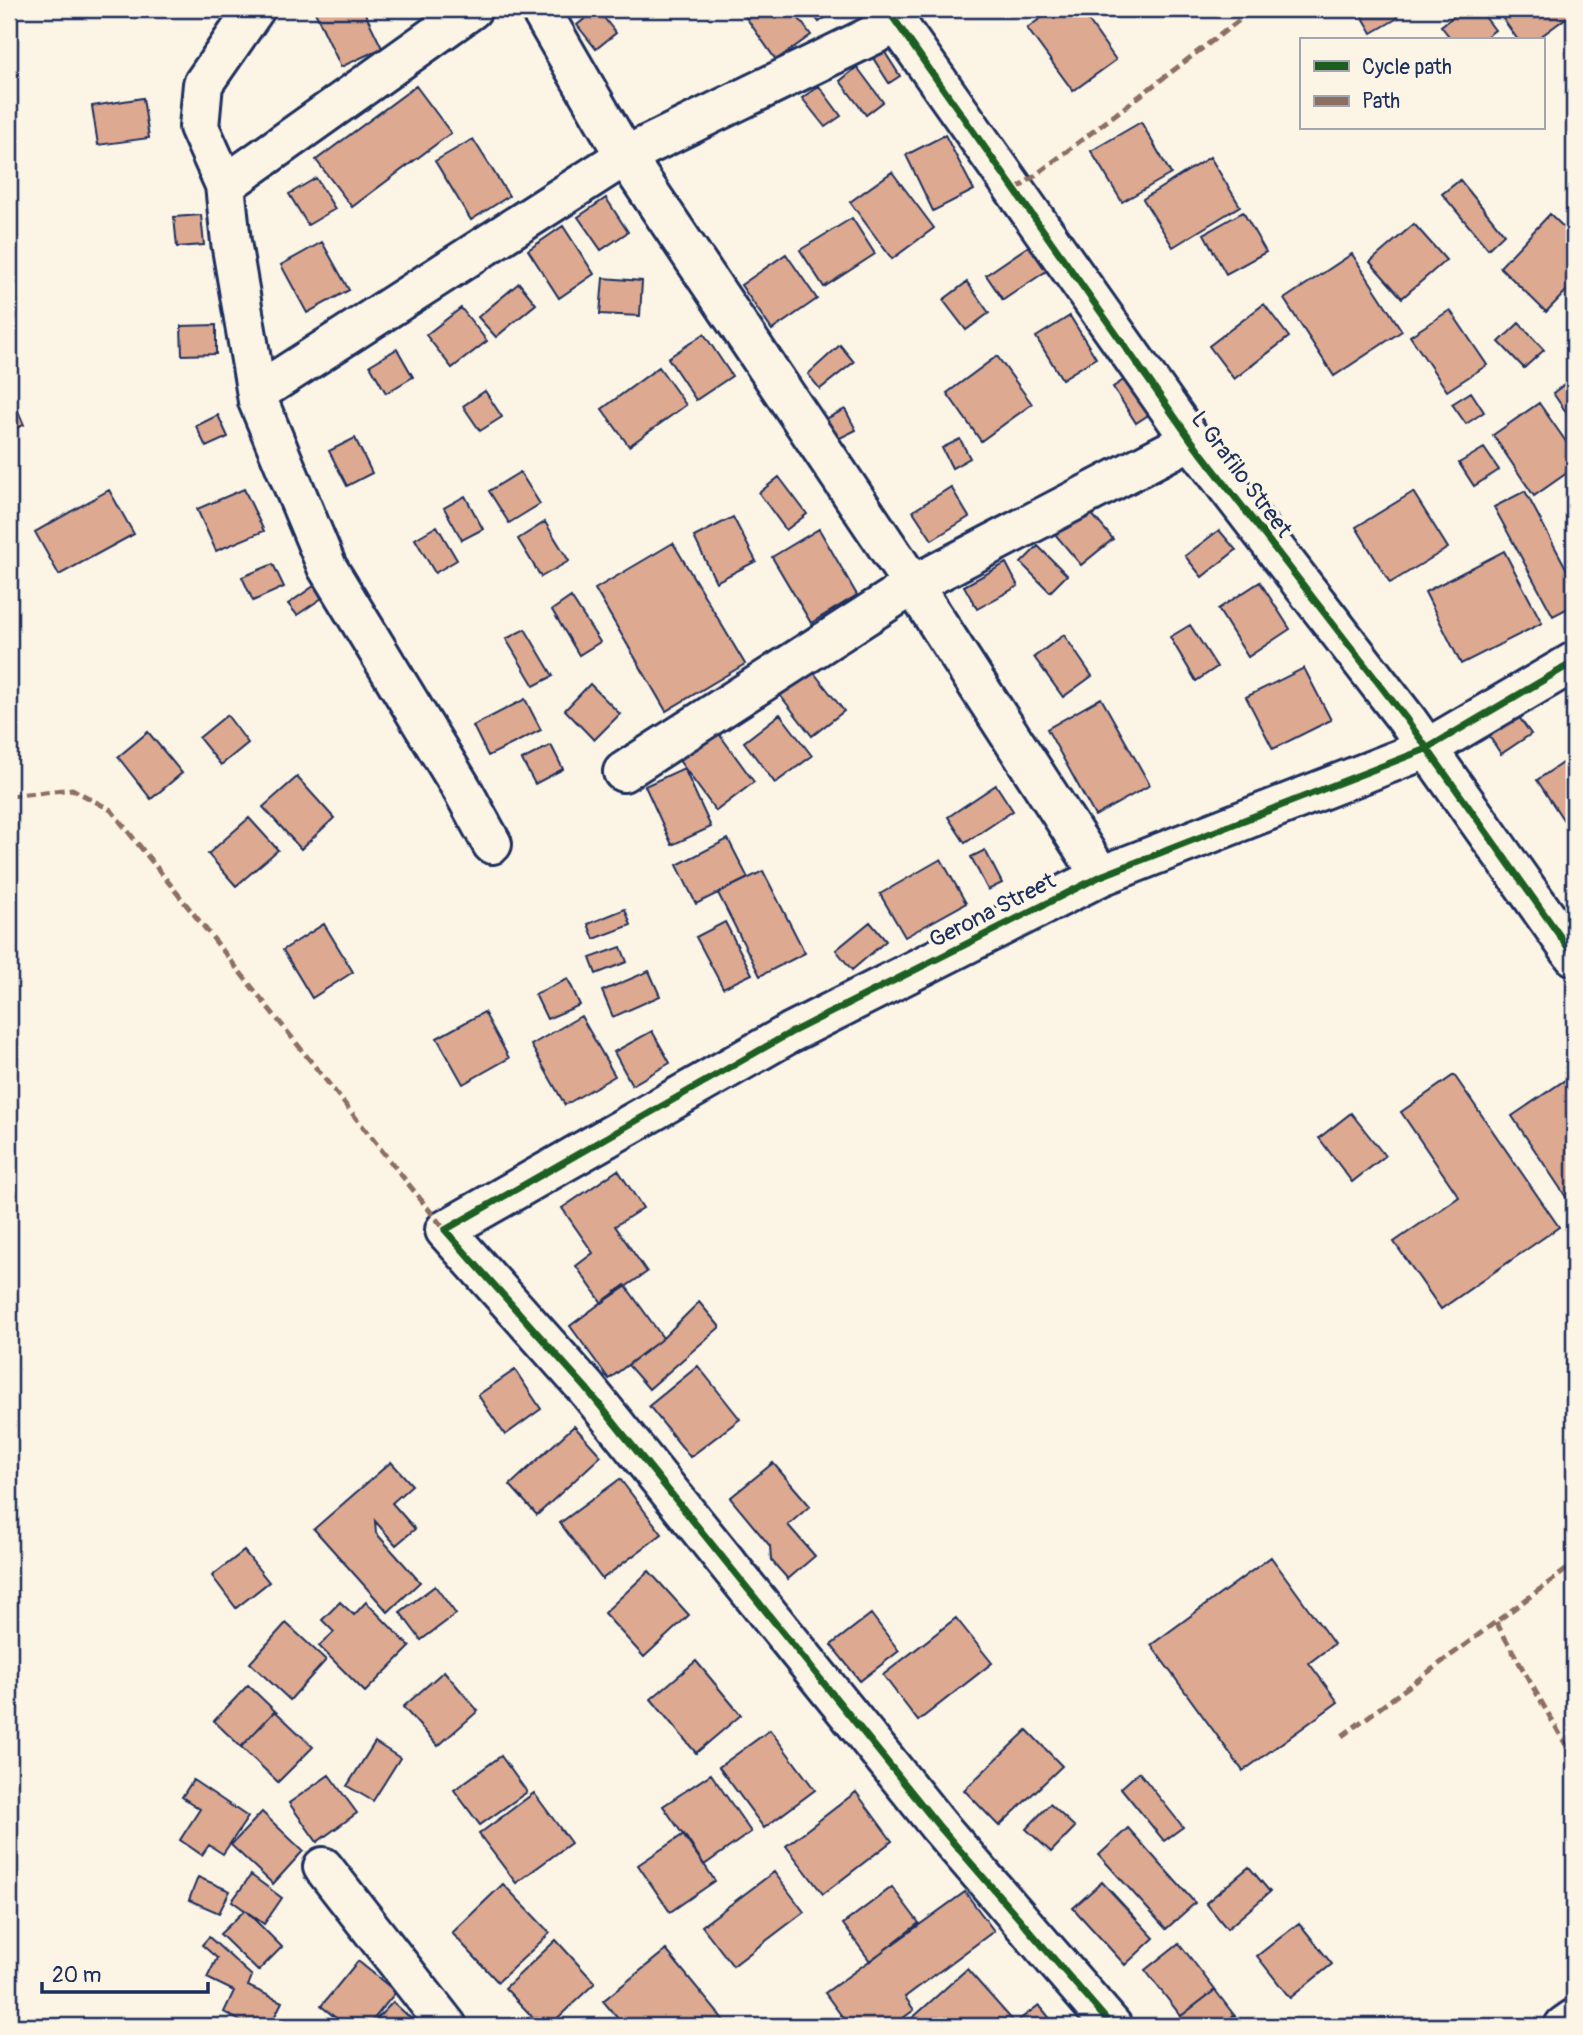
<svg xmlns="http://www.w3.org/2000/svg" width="1583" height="2035" viewBox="0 0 1583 2035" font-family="Pangolin,sans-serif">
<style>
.building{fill:#dda990;stroke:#1b2f5e;stroke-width:2}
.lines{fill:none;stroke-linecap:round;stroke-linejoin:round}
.minor-casing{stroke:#1b2f5e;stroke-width:44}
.minor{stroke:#fcf5e5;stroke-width:38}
.quiet{stroke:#8d6e63;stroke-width:5;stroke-dasharray:10 5;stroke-linecap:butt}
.cycleway-casing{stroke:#fcf5e5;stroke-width:11}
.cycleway{stroke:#1b5e20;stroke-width:7}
.labels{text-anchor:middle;stroke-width:7;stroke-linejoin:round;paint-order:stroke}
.street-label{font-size:23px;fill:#1b2f5e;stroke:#fcf5e5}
</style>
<rect width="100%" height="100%" fill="#fcf5e5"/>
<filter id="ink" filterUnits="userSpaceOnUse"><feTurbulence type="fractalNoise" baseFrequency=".0143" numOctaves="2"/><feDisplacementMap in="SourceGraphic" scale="14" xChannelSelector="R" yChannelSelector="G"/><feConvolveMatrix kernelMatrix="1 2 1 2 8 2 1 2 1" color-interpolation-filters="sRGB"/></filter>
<g filter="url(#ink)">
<!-- building -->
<path class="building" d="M317 9H363L382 48 341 67 314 10Z
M597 9 616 33 596 49 577 25Z
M740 9H792L811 35 776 60Z
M809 9H837L819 22Z
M1054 9H1080L1116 60 1073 91 1027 28Z
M1358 9H1392L1398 18 1372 33Z
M1463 9H1479L1495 30 1482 40H1452L1441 26Z
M1496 9H1574V12L1536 40H1518Z
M884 51 900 76 889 83 873 58Z
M857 67 883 102 866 115 840 81Z
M416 86 451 133 352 207 316 160Z
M819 86 841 116 825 127 802 98Z
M143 98 149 138 98 145 92 106Z
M1141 122 1171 174 1122 202 1091 151Z
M945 135 974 190 933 211 906 155Z
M473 139 509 196 471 220 435 161Z
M1210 157 1240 206 1173 247 1143 199Z
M892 172 934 228 892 259 850 202Z
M316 178 335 209 308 225 289 194Z
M1460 180 1504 234 1488 249 1442 194Z
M606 198 628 232 601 250 578 217Z
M1243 212 1266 252 1226 274 1204 234Z
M1550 214 1574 237V283L1546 312 1500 267Z
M201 215 204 245 177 247 174 217Z
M852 218 875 254 824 287 800 250Z
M1414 224 1446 260 1402 298 1370 262Z
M563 226 594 274 559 298 528 250Z
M322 242 349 290 307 313 281 265Z
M1033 243 1051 268 1003 300 986 275Z
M786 254 817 299 772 330 741 285Z
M1352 254 1402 331 1334 376 1284 299Z
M603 278 642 281 640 316 600 314Z
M967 282 989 313 966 330 943 300Z
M519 283 536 304 496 337 478 317Z
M1264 304 1289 337 1234 379 1209 346Z
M461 308 487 341 452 368 426 335Z
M1450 310 1487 365 1447 391 1410 336Z
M1070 316 1096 358 1062 379 1036 337Z
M1519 323 1544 350 1524 368 1499 342Z
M216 325V354L182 355 181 326Z
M704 334 732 376 696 400 668 358Z
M840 345 854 362 820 389 808 374Z
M397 349 413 377 386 393 370 365Z
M997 356 1032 404 981 441 947 393Z
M659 367 686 405 629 446 602 409Z
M1136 372 1159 408 1136 423 1113 387Z
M1574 377V424L1553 393Z
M9 390 24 425 9 431Z
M485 391 502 417 480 431 463 406Z
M1471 392 1484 412 1466 424 1452 404Z
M1539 403 1574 453V468L1534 496 1493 435Z
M845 409 856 430 834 441 824 420Z
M218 415 228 437 206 447 196 426Z
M355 438 372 473 347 486 329 451Z
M960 439 970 458 952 468 942 448Z
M1484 448 1499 470 1474 486 1459 463Z
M520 472 540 504 509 523 489 491Z
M779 477 807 514 786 530 759 493Z
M951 487 969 517 932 540 913 511Z
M244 489 264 531 216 551 197 509Z
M109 490 134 534 59 575 35 532Z
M1525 491 1574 583V605L1553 616 1494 507Z
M1413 492 1448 548 1390 583 1356 527Z
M465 496 483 529 462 540 444 508Z
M1086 507 1113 539 1081 565 1054 533Z
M733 517 756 561 716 582 694 537Z
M545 522 569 561 541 577 518 539Z
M437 526 457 560 435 573 415 539Z
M819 529 857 595 811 623 772 557Z
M1219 530 1236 550 1202 577 1185 556Z
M673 543 745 664 666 711 595 589Z
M1038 546 1067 575 1050 592 1021 563Z
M1504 551 1542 623 1461 664 1425 592Z
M1006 563 1018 586 977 609 964 586Z
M273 564 284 587 253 601 242 577Z
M1260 582 1290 629 1248 657 1218 609Z
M314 586 322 598 297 615 288 604Z
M571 597 600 642 579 655 552 610Z
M1190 625 1217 667 1196 681 1170 637Z
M525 629 553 676 534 686 506 639Z
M1064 635 1092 676 1063 697 1034 657Z
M807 664 844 711 812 736 776 690Z
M1304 668 1331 720 1273 749 1246 697Z
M590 684 620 714 594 740 565 710Z
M1101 698 1150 785 1095 816 1047 729Z
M525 699 541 730 488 756 473 726Z
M1509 703 1531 734 1501 754 1480 722Z
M780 714 812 756 775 783 744 742Z
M227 715 248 743 221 765 199 738Z
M717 731 754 782 716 811 678 759Z
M148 732 182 773 151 799 118 757Z
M551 745 563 769 535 784 522 760Z
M1574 755V836L1537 780Z
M684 768 711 827 672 845 645 786Z
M297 777 334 818 301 849 263 807Z
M996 785 1013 811 965 843 948 817Z
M249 818 278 850 236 886 208 854Z
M728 839 748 878 696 904 677 865Z
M985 850 1002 883 988 890 971 857Z
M941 859 966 903 905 937 880 894Z
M763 871 805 953 760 976 718 893Z
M625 909 631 925 594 939 588 924Z
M725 922 752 974 723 988 696 937Z
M870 922 886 941 852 970 836 950Z
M324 924 353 972 312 998 283 950Z
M621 947 627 962 596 974 590 958Z
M649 971 660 996 613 1017 602 991Z
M568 979 580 1005 547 1019 535 994Z
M484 1012 509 1058 463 1084 437 1038Z
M581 1016 615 1076 565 1105 531 1045Z
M652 1031 670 1063 632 1085 614 1052Z
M1574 1074V1209L1512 1116Z
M1454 1075 1559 1227 1441 1309 1394 1242 1459 1197 1401 1112Z
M1351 1113 1385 1156 1352 1182 1319 1138Z
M618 1170 643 1208 615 1226 647 1272 602 1303 576 1266 593 1253 562 1208Z
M625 1285 663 1338 609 1379 570 1326Z
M699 1302 720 1327 649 1389 628 1365 663 1338Z
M698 1366 740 1419 690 1457 649 1406Z
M515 1370 541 1409 505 1435 478 1395Z
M574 1426 601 1456 537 1515 510 1485Z
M391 1462 412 1485 392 1503 415 1529 396 1545 375 1521 376 1533 420 1582 388 1612 314 1529Z
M773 1463 810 1506 788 1525 815 1556 788 1579 771 1560 770 1546 730 1498Z
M620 1479 662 1534 602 1579 560 1523Z
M244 1551 269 1582 236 1608 212 1576Z
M1271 1557 1334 1644 1309 1663 1338 1702 1243 1771 1151 1645Z
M649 1571 689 1615 644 1657 604 1613Z
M435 1586 456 1614 421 1640 400 1612Z
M340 1602 354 1615 366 1602 410 1647 365 1692 319 1646 334 1632 322 1620Z
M871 1614 899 1651 860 1681 831 1645Z
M956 1618 992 1663 918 1721 883 1675Z
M286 1623 326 1660 290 1700 250 1663Z
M696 1661 741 1715 696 1753 651 1699Z
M444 1671 478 1711 438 1746 403 1707Z
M248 1685 275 1711 241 1747 214 1721Z
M275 1711 313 1747 278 1782 241 1747Z
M770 1730 815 1790 764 1828 719 1767Z
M1027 1730 1062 1766 999 1826 964 1790Z
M375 1742 400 1758 373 1801 347 1786Z
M501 1756 527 1792 480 1825 454 1790Z
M1139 1772 1183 1827 1164 1841 1121 1788Z
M711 1774 751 1832 704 1865 663 1806Z
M329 1775 357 1813 317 1842 289 1803Z
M193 1780 248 1817 223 1854 209 1845 202 1855 180 1840 200 1809 182 1797Z
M856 1792 892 1841 823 1894 786 1846Z
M534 1793 571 1843 516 1883 479 1834Z
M1050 1804 1075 1827 1051 1852 1026 1829Z
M262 1812 303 1851 273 1884 231 1845Z
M1128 1828 1195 1903 1166 1929 1099 1855Z
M684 1834 715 1881 670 1912 638 1865Z
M1249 1867 1270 1892 1227 1929 1206 1903Z
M774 1872 804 1912 733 1966 702 1926Z
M251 1875 282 1898 264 1924 232 1901Z
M198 1877 230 1891 219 1913 189 1900Z
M1102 1882 1154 1938 1125 1965 1073 1908Z
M503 1884 550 1933 498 1982 452 1933Z
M892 1887 919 1923 870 1961 843 1924Z
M965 1892 994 1931 905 1997 914 2010 892 2026H849L825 1993Z
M245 1910 282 1947 258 1971 220 1934Z
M1299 1923 1332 1964 1290 1998 1257 1956Z
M209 1937 252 1976 248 1986 282 2002 270 2026H240L242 2022 224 2012 234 1991 207 1978 217 1958 202 1945Z
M556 1940 595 1983 549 2026H541L505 1988Z
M1179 1943 1215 1990 1181 2016 1145 1970Z
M666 1950 726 2023 722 2026H624L603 2001Z
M358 1961 396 1992 368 2026H346L321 2006Z
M967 1969 1015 2023 1011 2026H914L909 2021Z
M1215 1990 1234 2015 1220 2026H1177L1173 2022Z
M393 2002 419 2026H370Z
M1039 2005 1056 2026H1011Z
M1234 2015 1243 2026H1220Z"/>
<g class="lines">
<defs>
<path id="minor" d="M472 9 225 185 231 242 258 401 327 567 462 789 492 844
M540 9 625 156 913 585 1101 876
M887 9 1191 440 1407 720 1574 956
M225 185 199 127 203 84 255 9
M257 393 625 156 898 23
M623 772 913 585 1191 440
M323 1867 447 2026
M1112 2026 938 1825 586 1388 445 1230 790 1033 1101 876 1426 749 1574 662
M1564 2026 1574 2019"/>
</defs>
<!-- minor casing -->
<use href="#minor" class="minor-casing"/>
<!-- minor -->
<use href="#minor" class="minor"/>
<!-- quiet -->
<path class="quiet" d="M1016 190 1254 9
M9 796 72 789 111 810 445 1230
M1496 1622 1574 1759
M1342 1736 1574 1564"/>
<defs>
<path id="cycleway" d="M887 9 1191 440 1407 720 1574 956
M1112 2026 938 1825 586 1388 445 1230 790 1033 1101 876 1426 749 1574 662"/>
</defs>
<!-- cycleway casing -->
<use href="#cycleway" class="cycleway-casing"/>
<!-- cycleway -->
<use href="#cycleway" class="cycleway"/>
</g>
</g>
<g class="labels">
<!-- street labels -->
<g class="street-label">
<text transform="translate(1242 474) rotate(53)" y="8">L Grafilo Street</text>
<text transform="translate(992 910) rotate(-27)" y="8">Gerona Street</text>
</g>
</g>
<!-- margin -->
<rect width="1583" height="2035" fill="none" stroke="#fcf5e5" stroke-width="35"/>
<rect x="18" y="18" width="1548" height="2000" fill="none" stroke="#1b2f5e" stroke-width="2.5" filter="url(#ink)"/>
<!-- legend -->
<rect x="1300" y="38" width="245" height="91" fill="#fcf5e5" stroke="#a2a6af" stroke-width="2"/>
<rect x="1314" y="61" width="35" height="10" fill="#1b5e20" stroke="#a2a6af" stroke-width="2"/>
<text x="1362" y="74" font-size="21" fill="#1b2f5e">Cycle path</text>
<rect x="1314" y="96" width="35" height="10" fill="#8d6e63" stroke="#a2a6af" stroke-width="2"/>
<text x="1362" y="108" font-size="21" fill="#1b2f5e">Path</text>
<!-- scale -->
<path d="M42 1982v10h166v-10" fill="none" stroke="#1b2f5e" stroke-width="3.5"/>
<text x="52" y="1982" font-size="21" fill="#1b2f5e" stroke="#fcf5e5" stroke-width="5" paint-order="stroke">20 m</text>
</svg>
